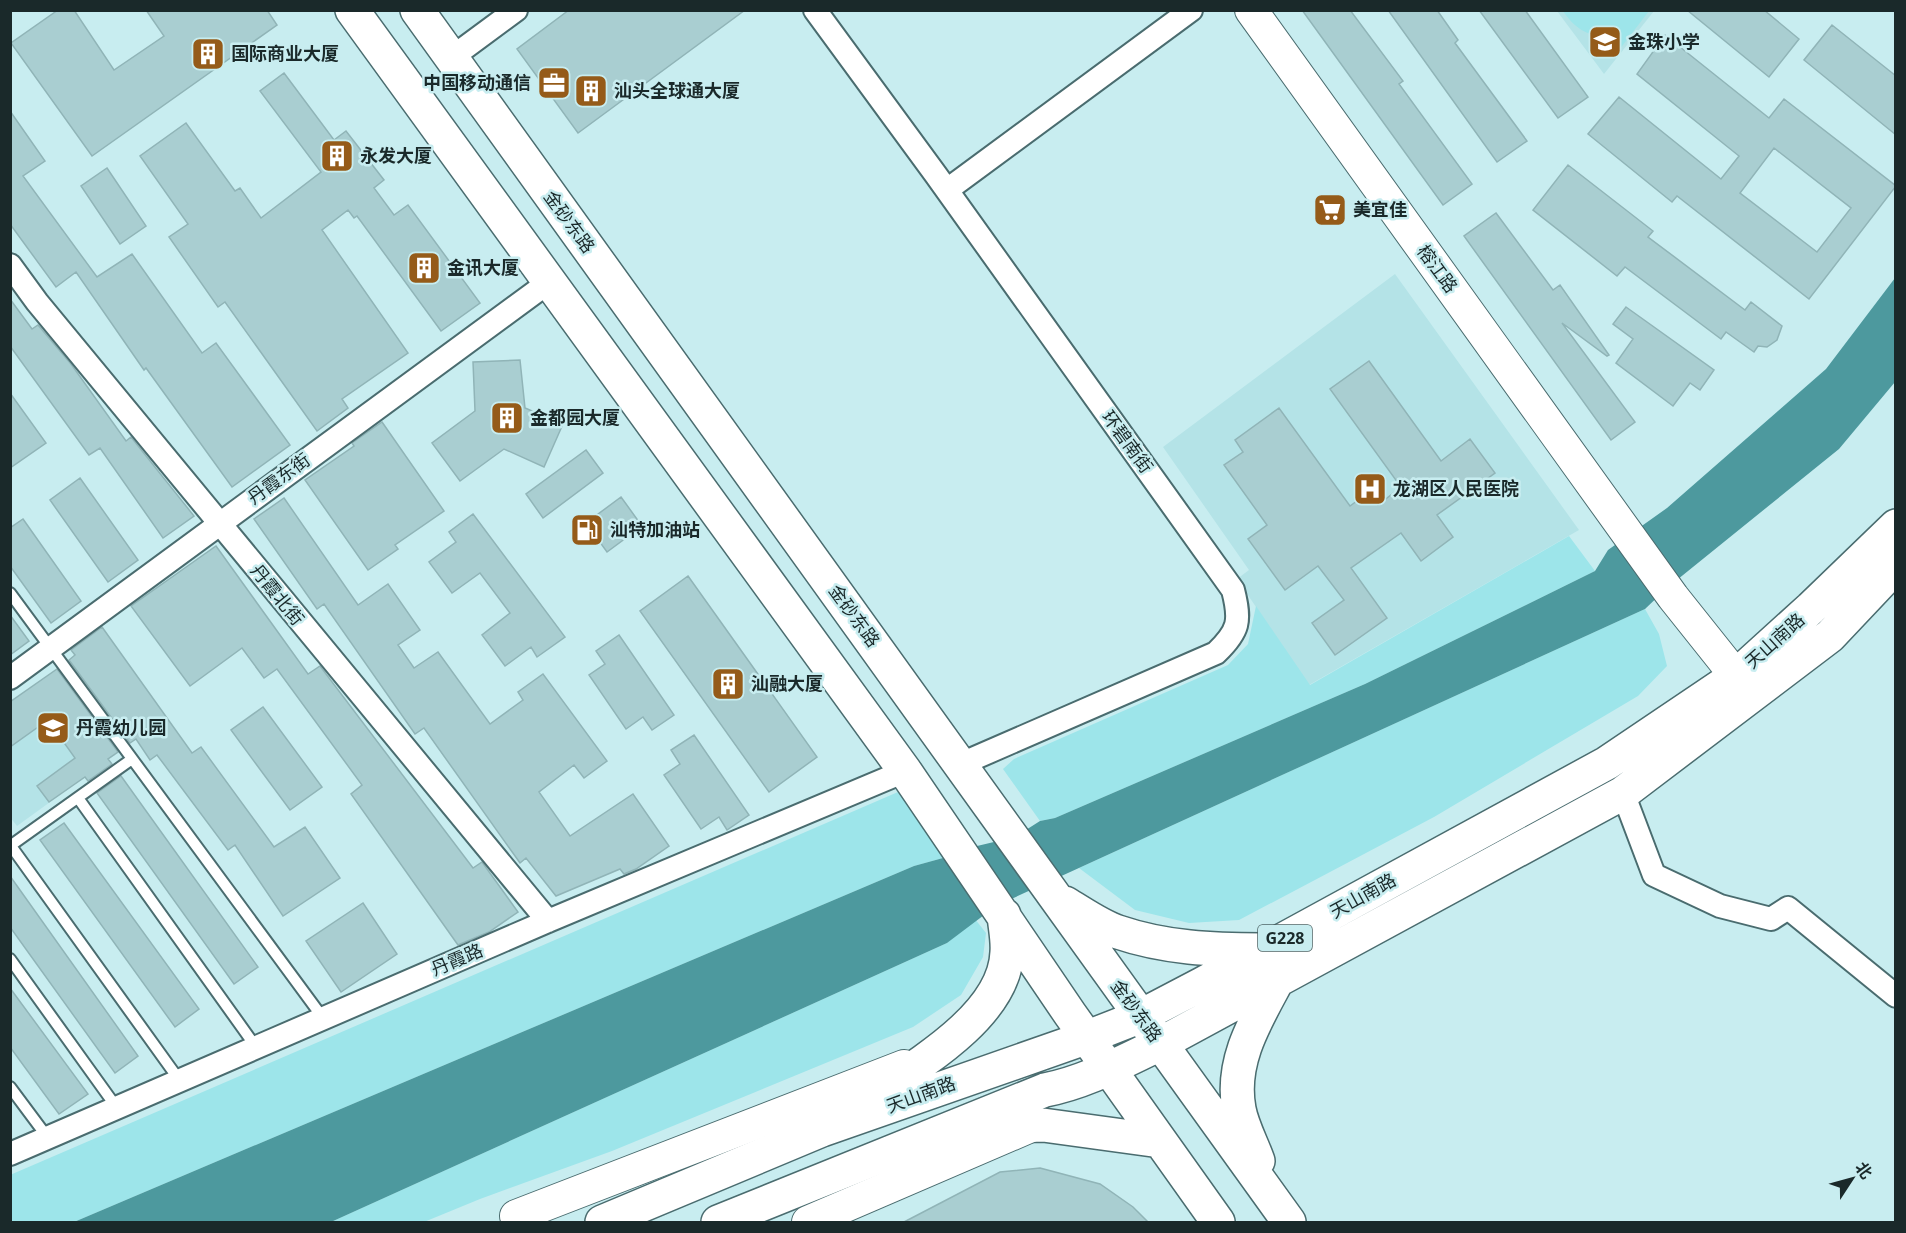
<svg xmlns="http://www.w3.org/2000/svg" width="1906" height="1233" viewBox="0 0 1906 1233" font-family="'Open Sans','Noto Sans SC',sans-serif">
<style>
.built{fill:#b4e3e7}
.green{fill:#9de5ea}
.water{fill:#4d999e}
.building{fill:#a9ced1;stroke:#90b4b7;stroke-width:1.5;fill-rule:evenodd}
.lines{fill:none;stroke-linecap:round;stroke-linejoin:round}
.lane-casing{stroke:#4a6c6f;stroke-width:14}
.street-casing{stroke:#4a6c6f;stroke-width:26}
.secondary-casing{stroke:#4a6c6f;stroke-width:34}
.primary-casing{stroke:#4a6c6f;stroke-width:36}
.lane{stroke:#fff;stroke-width:10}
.street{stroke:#fff;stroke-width:22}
.secondary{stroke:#fff;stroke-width:32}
.primary{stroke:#fff;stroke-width:33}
.labels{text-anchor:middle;stroke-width:5;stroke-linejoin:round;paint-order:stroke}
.shield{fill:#c8edf0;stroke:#4e6465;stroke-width:1.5}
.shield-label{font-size:16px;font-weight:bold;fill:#1a292a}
.poi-label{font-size:18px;font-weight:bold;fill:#1a292a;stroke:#c8edf0;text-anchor:start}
.street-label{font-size:18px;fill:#1a292a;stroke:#c8edf0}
</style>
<rect width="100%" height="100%" fill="#c8edf0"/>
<!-- built -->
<path class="built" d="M1557 11H1654L1604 74Z
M1395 274 1579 530 1309 685 1237 579 1249 570 1163 447Z
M54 671 115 755 17 826 10 817V702Z"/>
<!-- green -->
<path class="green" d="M1563 11H1649L1616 54 1604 47 1613 32C1593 42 1574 28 1563 11Z
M1569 536 1595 571 1365 684 1055 818 1040 821 1003 769 1014 759 1228 665 1248 644 1256 606 1310 685Z
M1645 609 1659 634 1667 666 1638 696 1434 817 1239 920 1189 923 1135 910 1079 868Z
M898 792 943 858 914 866 74 1222H11L10 1175Z
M975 919 986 933 983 957 961 995 913 1027 612 1151 480 1199 424 1222H331L947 943Z"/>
<!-- water -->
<path class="water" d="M1895 278V382L1839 449 1667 588 1645 609 996 906 947 943 331 1222H74L914 866 943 858 956 851 1015 837 1040 821 1055 818 1365 684 1595 571 1608 550 1667 508 1826 369Z"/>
<!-- building -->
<path class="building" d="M58 10H74L114 70 164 36 146 10H267L277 25 92 156 11 43Z
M569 10H745L578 133 517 49Z
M1302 10H1350L1403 81 1399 84 1472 184 1443 205Z
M1388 10H1437L1458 40 1455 43 1527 141 1497 162Z
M1479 10H1525L1588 97 1558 118Z
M1687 10H1764L1799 39 1769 77Z
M1832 25 1896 76V135L1804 60Z
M1665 35 1769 118 1784 99 1896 186 1809 299 1677 196 1672 202 1588 134 1619 97 1721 179 1739 156 1637 74ZM1774 148 1851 208 1817 252 1740 193Z
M284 73 334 140 346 131 384 180 374 188 394 215 408 205 480 303 441 331 357 216 354 218 348 210 322 230 408 353 342 399 348 408 317 431 225 302 218 307 169 237 188 224 140 156 186 123 235 191 240 188 261 218 321 172 260 91Z
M10 111 45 161 23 176 97 277 132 254 202 353 216 343 290 445 232 487 146 368 144 370 76 272 56 287 10 224Z
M1568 165 1653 231 1648 237 1745 310 1751 302 1782 326 1777 340 1767 347 1758 346 1754 352 1726 332 1721 339 1625 267 1617 276 1533 210Z
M107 168 146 226 120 244 81 186Z
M1496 213 1553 290 1560 285 1609 355 1607 356 1562 323 1635 422 1611 440 1464 236Z
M10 299 32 329 38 325 71 364 126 441 131 437 194 516 163 538 100 448 89 455 10 346Z
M1626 307 1714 370 1700 390 1690 383 1673 406 1616 363 1633 339 1613 324Z
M520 360 525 408 563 424 544 467 504 449 460 481 432 443 475 411 473 362Z
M1369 361 1441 461 1470 439 1495 473 1437 515 1453 537 1421 561 1401 533 1351 568 1387 618 1335 655 1312 623 1344 600 1318 566 1285 590 1248 539 1267 525 1224 465 1243 452 1235 440 1279 408 1350 506 1369 492 1378 505 1401 487 1330 389Z
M10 393 46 443 10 468Z
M382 422 444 511 395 545 398 549 368 570 305 480 354 446 352 443Z
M586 450 603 473 543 518 526 494Z
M80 478 138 560 108 582 50 500Z
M621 497 642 526 607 552 586 523Z
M284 498 358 605 388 584 420 630 398 645 414 668 438 652 490 724 523 700 518 692 543 674 607 761 584 778 574 765 539 792 570 836 633 794 669 846 636 869 624 874 620 869 556 896 526 858 520 863 424 728 415 734 324 604 317 609 254 519Z
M473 514 565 637 537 657 531 647 505 666 482 635 510 613 480 573 452 593 429 562 456 542 449 532Z
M23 519 81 601 51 623 10 566V528Z
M216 546 308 674 320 666 473 868 482 862 518 912 489 932 458 945 351 794 362 785 277 669 264 678 242 648 190 686 131 606Z
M688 576 817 757 769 792 640 611Z
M10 615 29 641 10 655Z
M102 627 192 753 201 747 274 847 305 827 340 878 283 916 235 845 228 850 157 755 150 760 136 739 130 743 69 660 75 655 71 650Z
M619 635 674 715 652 730 643 717 626 729 589 675 605 664 596 651Z
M57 669 118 752 108 759 112 764 88 781 85 777 49 802 37 786 75 758 48 720 10 747V702Z
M263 707 322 787 290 810 231 730Z
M694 735 749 815 727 830 719 817 701 829 664 775 680 764 671 750Z
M121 776 258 967 234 984 97 793Z
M64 823 199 1009 175 1027 40 840Z
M10 876 138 1056 115 1073 10 927Z
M363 903 397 954 341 992 306 941Z
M10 988 88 1094 59 1114 10 1047Z
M1040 1168 1100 1184 1133 1207 1148 1222H904L1000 1172Z"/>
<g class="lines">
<defs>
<path id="lane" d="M10 593 323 1018
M78 798 256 1047
M10 846 132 759
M11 846 180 1081
M10 959 117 1108
M10 1087 48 1138"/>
<path id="street" d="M815 10 936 175 1233 590C1241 621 1239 631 1216 653L961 764
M451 58 516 10
M947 190 1191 10
M10 265 37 302 548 921
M10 678 549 282
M1623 793 1654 875 1720 906 1771 919 1788 908 1896 996
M10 1154 548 921 905 771"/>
<path id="secondary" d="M1251 10 1673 597 1736 676
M516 1216 904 1066
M808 1222 1031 1126"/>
<path id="primary" d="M352 10 905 771 1070 1014 1218 1222
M417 10 1289 1222
M1065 903C1082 913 1100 926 1118 932 1165 948 1213 950 1262 950
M856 1106C905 1072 1005 1020 1007 952 1008 940 1005 927 1004 915
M971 1126 1043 1125 1160 1141
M1258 1161C1252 1144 1242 1126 1239 1109 1230 1061 1256 1020 1278 979
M602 1222 822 1130 1088 1037 1139 1017 1202 984 1607 763 1736 676 1811 608 1896 526
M718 1222 1045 1090C1086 1082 1122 1062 1160 1044L1623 793 1830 636 1896 566"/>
</defs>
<!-- lane casing -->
<use href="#lane" class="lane-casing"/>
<!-- street casing -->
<use href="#street" class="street-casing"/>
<!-- secondary casing -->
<use href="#secondary" class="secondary-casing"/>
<!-- primary casing -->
<use href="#primary" class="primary-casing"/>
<!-- lane -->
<use href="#lane" class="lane"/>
<!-- street -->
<use href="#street" class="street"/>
<!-- secondary -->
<use href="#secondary" class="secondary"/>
<!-- primary -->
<use href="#primary" class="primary"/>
</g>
<!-- icons -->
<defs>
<symbol id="school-square" viewBox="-11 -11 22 22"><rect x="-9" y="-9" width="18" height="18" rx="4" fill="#955b19" stroke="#c8edf0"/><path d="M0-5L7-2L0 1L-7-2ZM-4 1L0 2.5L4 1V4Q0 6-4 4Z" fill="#fff"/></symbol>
<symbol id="building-square" viewBox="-11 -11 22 22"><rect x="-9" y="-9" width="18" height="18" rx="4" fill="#955b19" stroke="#c8edf0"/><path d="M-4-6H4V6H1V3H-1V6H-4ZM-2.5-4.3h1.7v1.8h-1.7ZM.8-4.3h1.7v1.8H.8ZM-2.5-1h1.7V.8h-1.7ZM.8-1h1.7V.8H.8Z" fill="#fff"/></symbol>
<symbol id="office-square" viewBox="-11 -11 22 22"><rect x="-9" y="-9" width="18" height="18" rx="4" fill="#955b19" stroke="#c8edf0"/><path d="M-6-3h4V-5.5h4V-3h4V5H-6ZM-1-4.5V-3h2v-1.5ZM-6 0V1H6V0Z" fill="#fff"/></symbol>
<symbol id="supermarket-square" viewBox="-11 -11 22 22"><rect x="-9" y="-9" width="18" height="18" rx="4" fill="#955b19" stroke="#c8edf0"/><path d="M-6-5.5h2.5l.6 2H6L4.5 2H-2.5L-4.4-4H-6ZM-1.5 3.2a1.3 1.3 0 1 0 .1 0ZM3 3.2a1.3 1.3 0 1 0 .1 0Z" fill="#fff"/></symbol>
<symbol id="hospital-square" viewBox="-11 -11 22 22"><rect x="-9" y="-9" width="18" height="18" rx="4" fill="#955b19" stroke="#c8edf0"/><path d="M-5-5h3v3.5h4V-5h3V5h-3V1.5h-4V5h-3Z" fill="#fff"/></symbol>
<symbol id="fuel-square" viewBox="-11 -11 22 22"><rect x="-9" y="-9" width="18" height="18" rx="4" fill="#955b19" stroke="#c8edf0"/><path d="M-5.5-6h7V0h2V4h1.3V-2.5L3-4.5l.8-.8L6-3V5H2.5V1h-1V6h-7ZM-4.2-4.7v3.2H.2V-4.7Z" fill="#fff"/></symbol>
</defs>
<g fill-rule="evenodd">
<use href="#school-square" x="1586" y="23" width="38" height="38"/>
<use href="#building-square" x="189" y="35" width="38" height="38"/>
<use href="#office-square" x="535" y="64" width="38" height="38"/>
<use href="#building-square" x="572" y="72" width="38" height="38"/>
<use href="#building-square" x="318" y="137" width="38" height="38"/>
<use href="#supermarket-square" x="1311" y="191" width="38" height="38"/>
<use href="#building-square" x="405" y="249" width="38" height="38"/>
<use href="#building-square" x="488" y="399" width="38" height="38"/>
<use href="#hospital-square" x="1351" y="470" width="38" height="38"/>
<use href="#fuel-square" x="568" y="511" width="38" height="38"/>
<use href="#building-square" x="709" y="665" width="38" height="38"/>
<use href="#school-square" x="34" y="709" width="38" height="38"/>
</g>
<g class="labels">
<!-- shield labels -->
<rect class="shield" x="1258" y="925" width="54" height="26" rx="4.5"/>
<g class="shield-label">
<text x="1285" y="944">G228</text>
</g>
<!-- poi labels -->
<g class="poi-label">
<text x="1628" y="48">金珠小学</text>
<text x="231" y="60">国际商业大厦</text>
<text x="531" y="89" text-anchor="end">中国移动通信</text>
<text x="614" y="97">汕头全球通大厦</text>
<text x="360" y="162">永发大厦</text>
<text x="1353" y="216">美宜佳</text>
<text x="447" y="274">金讯大厦</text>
<text x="530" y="424">金都园大厦</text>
<text x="1393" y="495">龙湖区人民医院</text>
<text x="610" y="536">汕特加油站</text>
<text x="751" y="690">汕融大厦</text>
<text x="76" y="734">丹霞幼儿园</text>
</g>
<!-- street labels -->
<g class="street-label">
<text transform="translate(569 222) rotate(54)" y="6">金砂东路</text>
<text transform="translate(1437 269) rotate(54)" y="6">榕江路</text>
<text transform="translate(1127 442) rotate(54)" y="6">环碧南街</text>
<text transform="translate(279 479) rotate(-36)" y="6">丹霞东街</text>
<text transform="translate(277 595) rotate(51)" y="6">丹霞北街</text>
<text transform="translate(854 616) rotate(54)" y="6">金砂东路</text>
<text transform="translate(1775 641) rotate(-42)" y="6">天山南路</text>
<text transform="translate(1363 896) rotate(-29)" y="6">天山南路</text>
<text transform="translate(457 960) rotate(-23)" y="6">丹霞路</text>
<text transform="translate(1136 1011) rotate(54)" y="6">金砂东路</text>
<text transform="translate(921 1095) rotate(-20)" y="6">天山南路</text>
</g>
</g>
<!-- border -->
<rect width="1906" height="1233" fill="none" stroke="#1a292a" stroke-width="24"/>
<!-- north arrow -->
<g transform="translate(1852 1179) rotate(54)" stroke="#c8edf0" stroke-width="4.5" paint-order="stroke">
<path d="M0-4.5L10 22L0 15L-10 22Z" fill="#1a292a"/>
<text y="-9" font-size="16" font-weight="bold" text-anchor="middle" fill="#1a292a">北</text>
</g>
</svg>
